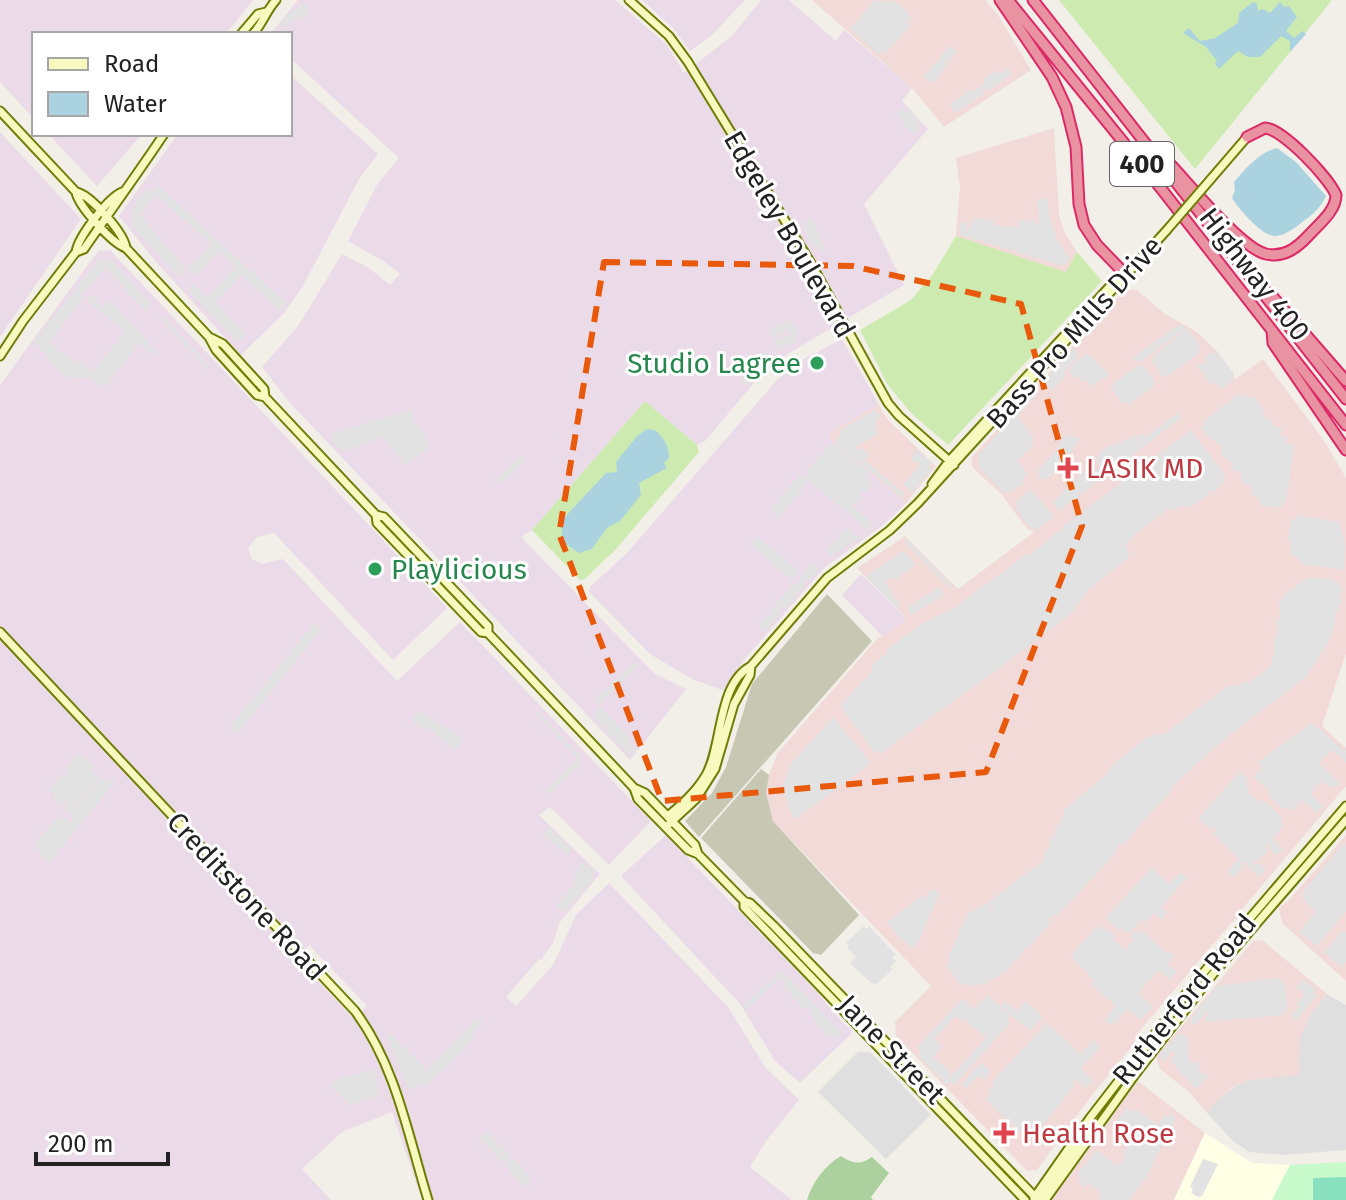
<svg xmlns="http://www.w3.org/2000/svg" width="1346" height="1200" viewBox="0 0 1346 1200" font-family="'Fira Sans',sans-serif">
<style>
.residential{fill:#e0dfdf}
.commercial{fill:#f2dad9}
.industrial{fill:#ebdbe8;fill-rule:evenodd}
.education{fill:#ffffe5}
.construction{fill:#c7c7b4}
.grass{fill:#cdebb0}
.forest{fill:#add19e}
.park{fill:#c8facc}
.pitch{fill:#88e0be}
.parking{fill:#e2e2e2;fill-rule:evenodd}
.water{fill:#aad3df}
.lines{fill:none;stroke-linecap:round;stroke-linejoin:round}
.secondary-casing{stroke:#707d05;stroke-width:11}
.highway-casing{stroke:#dc2a67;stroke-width:13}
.secondary{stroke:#f7fabf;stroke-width:7}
.highway{stroke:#e892a2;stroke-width:9}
.secondary-bridge-casing{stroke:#707d05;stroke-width:11;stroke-linecap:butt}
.secondary-bridge{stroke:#f7fabf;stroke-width:7}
.marked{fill:none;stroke:#e8590c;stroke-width:6;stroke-dasharray:16 10;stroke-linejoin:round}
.leisure-dot{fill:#2e9e5b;stroke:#fff;stroke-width:3}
.health-dot{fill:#e0444e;stroke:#fff;stroke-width:3}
.labels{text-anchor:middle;stroke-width:6;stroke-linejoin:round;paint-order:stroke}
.shield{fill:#fff;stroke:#646464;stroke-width:2}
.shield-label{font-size:26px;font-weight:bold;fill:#222}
.street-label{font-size:28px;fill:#222;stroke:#fff}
.leisure-label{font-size:28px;fill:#27864d;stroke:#fff;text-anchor:end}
.health-label{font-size:28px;fill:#be3a42;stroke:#fff;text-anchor:start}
</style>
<rect width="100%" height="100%" fill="#f2efe9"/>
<!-- residential -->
<path class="residential" d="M1327 994 1346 1005V1150L1283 1155 1249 1152 1233 1141 1207 1113 1217 1100 1234 1087 1249 1080 1298 1075 1300 1038 1311 1013Z
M858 1052H870L931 1115 886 1159 818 1092Z"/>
<!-- commercial -->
<path class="commercial" d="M812 0H985L998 15 1031 70 944 127 912 88Z
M1054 128 1059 215 1065 233 1077 252 1066 273 956 236 960 186 956 158Z
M1125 290H1137L1165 314 1197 332 1216 350 1234 374V380L1263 359 1323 439 1346 478V653L1322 726 1346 748V786L1238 914V918L1232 922 1137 1034 1134 1044 1092 1095 1037 1170 1027 1171 896 1036 895 1022 931 986 773 821 766 793 769 775 777 754 876 640 907 619 857 568 905 536 958 589 1034 532 1027 529 1002 495 972 467V457Z
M879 405 889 421 936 466 906 503 830 438V432Z
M1346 835V981L1282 923 1279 908 1289 900Z
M1262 940 1327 994 1311 1013 1300 1038 1299 1075 1249 1080 1233 1087 1217 1100 1207 1113 1188 1091 1160 1069 1156 1057 1253 941Z
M1138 1081 1205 1133 1174 1200H1052Z"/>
<!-- industrial -->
<path class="industrial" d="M0 0H253L226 34H34V119L0 82Z
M298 0H615L667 45 684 73 732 36 761 0H789L836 41 844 30 912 88 902 101 928 129 864 204 904 285 769 365 705 441 697 445 645 401 532 530 521 537 655 674 686 689 630 760 290 403 262 367 298 326 342 254 369 268 390 285 400 274 385 262 348 241 378 183 399 158 290 58V34H270Z
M642 0H745L711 36 690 51 673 28Z
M290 75 378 154 359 179 303 286 285 312 241 355 157 263 119 216 178 134H290Z
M0 132 81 219 0 337Z
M48 134H142L97 186Z
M110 250 447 608 393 660 274 533 257 537 248 548 252 559 262 564 283 559 397 681 460 622 651 821 609 865 550 807 539 815 600 874 560 922 553 943 541 960 539 959 506 997 516 1006 553 965 576 915 609 883 728 1007 765 1067 799 1100 766 1141 750 1167 792 1200H422L392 1112 342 1132 302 1169 331 1200H0V385L98 251ZM309 945 367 1006 354 1019 298 960Z
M842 339 879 405 830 432V438L906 503 883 525 824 568 743 661 725 691 692 679 650 654 589 592 590 587 627 553 777 380 798 362Z
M861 574 907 619 883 637 842 595Z
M666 835 816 991 844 1024 852 1030 851 1034 800 1083 775 1061 741 1005 621 876Z"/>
<!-- education -->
<path class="education" d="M1205 1133 1252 1163 1290 1165 1272 1200H1174Z"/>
<!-- construction -->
<path class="construction" d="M827 594 872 641 699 837 685 821 712 793 726 767 752 684Z
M761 769 769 775 766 793 773 821 859 915 821 955 813 953 701 838Z"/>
<!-- grass -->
<path class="grass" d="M1059 0H1332L1195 169Z
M956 236 1066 272 1077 252 1102 281 948 445 912 414 887 384 860 330 911 300 933 274Z
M645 401 697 445 699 452 616 549 585 579 580 580 532 530Z"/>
<!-- forest -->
<path class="forest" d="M841 1156C853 1164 860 1165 872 1157L889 1173 871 1197 873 1200H807C812 1183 825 1165 841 1156Z"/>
<!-- park -->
<path class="park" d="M1346 1162V1200H1272L1290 1165Z"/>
<!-- pitch -->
<path class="pitch" d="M1346 1177V1200H1313V1178Z"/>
<!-- parking -->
<path class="parking" d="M875 0 883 3 886 0 890 3 893 0 912 17 908 23 911 25 885 54 882 52 879 55 850 29Z
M302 4 307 5 309 13 298 20 295 18 285 28 280 21Z
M950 46 956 51 933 84 924 76Z
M1008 68 1012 74 988 91 986 88 982 90 984 94 956 113 949 104 971 89 974 91 985 83 984 79 997 70 999 74Z
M902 108 905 112 909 109 919 122 917 124 921 129 913 135 896 114Z
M157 185 286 303 280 311 241 275 215 302 246 334 238 342 188 290 193 284 208 298 235 266 219 251 195 276 187 269 211 244 156 195 140 215 186 269 178 277 133 227 132 212 145 188 151 192Z
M1037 199H1047L1050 219 1057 239 1070 258 1067 264 1064 263 1063 266 961 235V232L958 231 961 222H968L966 228 969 229 974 218 994 220 993 224 1005 227 1018 226V221L1035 220 1036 224H1039Z
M811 218 826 250 821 253 818 247 814 249 804 229 807 227 805 221Z
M108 257 152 304 146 311 105 268 81 295 84 298 49 342 75 363 78 360 93 371 125 332 86 300 91 295 103 307 110 300 157 352 152 355 139 343 106 386H100L89 377 73 379 71 375 66 379 34 342 100 258 105 262Z
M162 315 211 368 208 370 159 317Z
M791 320 799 334 796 336 798 341 779 350 774 340 791 334 787 327V331L773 338 769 330Z
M1180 324 1184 326V329L1187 328 1201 346 1198 348 1200 352 1168 376 1163 377 1151 360 1154 358 1153 356 1178 336 1182 337 1179 333 1138 363 1133 357Z
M1074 349 1079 355 1063 373 1066 376 1052 390 1043 382Z
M765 350 769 354 765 358 768 361 747 386 740 380Z
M1212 352 1214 354 1217 352 1234 374 1231 376 1233 380 1221 389 1216 382 1212 385 1197 366 1206 361 1204 358Z
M1087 353 1109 375 1102 380 1100 379 1092 387 1087 380 1083 382 1079 376 1075 378 1069 371 1074 363Z
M1143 365 1155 382 1153 387 1128 405 1125 401 1122 403 1110 386 1137 366Z
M1034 391 1037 394 1018 417 1034 438 1031 441 1034 444 1019 459 1015 458 1028 474 1022 479 1025 483 1010 493 1008 491 1004 493 980 468 978 456Z
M1237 395 1255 398 1265 411 1262 414 1274 423 1273 426 1282 428 1280 434 1287 439 1286 444 1294 445 1286 503H1282L1281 508 1260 505V500L1251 493 1252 488 1241 481 1242 474 1231 469 1232 462 1221 455 1222 448 1213 439 1211 440 1201 428 1204 425 1202 422Z
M412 410 413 424 417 423 429 443 426 445 429 448 405 465 383 437 343 452 331 440 332 433Z
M875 410 880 416 876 423 878 435 854 447 858 450 861 447 869 454 864 460 905 494 902 497 836 443 841 433 840 430Z
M1177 413 1181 418 1059 511 1053 502 1085 470 1091 478 1094 476 1092 474 1100 467 1096 461 1100 452 1111 445 1143 434 1146 437Z
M1191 430 1226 476 1223 479 1225 482 1213 492 1208 490 1209 494 1191 507 1182 506 1171 511 1168 509 1136 533 1125 546 1130 554 1126 560 1089 589 1081 601 1075 606 1074 611 986 678 900 739 897 738 898 741 881 754 878 751 875 753 840 706 872 671V665L888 652 886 650 921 624 954 608 1001 573 1005 574 1004 571 1028 553 1030 555 1061 529 1064 530 1062 527Z
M1064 434 1080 439 1065 461 1047 479 1038 478V470L1058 448Z
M830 444 833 446 836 444 870 473 866 478 873 484 866 492 862 490 859 494 862 497 857 503 854 501 852 505 873 524 868 530 806 478 809 475 806 472Z
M917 450 932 463 929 467 932 469 912 492 903 485 920 465 924 467 910 459Z
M520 456 525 461 500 485 497 478Z
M800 474 808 482 779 517 770 509Z
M1031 490 1052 514V519L1037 530 1034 527 1031 529 1015 508 1017 505 1015 502Z
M1296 515 1339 522 1345 543 1344 570 1300 564 1301 561 1291 554V541L1288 540 1291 519 1295 520Z
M847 527 860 538 830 556 827 550Z
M757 536 799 571 791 580 750 544Z
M907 539 954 588 952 590 904 542Z
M903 551 916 564 895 580 893 577 885 582 900 606 896 608 866 576Z
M811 562 819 568 809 581 806 579 803 582 806 584 785 609 782 607 779 610 782 612 765 632 758 626 793 584 796 585Z
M1311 577 1335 580 1334 584 1338 582 1343 590 1340 592 1342 602 1334 616 1336 619 1328 643 1306 677 1228 736 1170 788 1172 791 1150 813 1123 845 1119 843 1116 852 1106 864 1059 913 1048 919 1051 922 1027 948 1022 950 1023 952 1007 970 985 984 966 986 965 982 961 985 946 965 951 960 948 958 967 914 987 903 992 912 994 910 988 902 1044 860V853L1051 845 1049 841 1057 832 1054 828 1061 823 1065 809 1104 777 1115 762 1148 737 1167 732 1228 686H1239L1245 681 1248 683 1269 668 1274 655V640L1278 634 1276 623 1280 617 1279 603 1284 595 1293 588 1297 589 1295 586 1305 579Z
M940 587 944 595 911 615 908 607Z
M314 623 321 630 237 734 229 728Z
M636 661 639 665 597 705 593 701Z
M600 706 632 741 630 743 636 749 630 756 594 717 596 715 594 712Z
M417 711 451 730 462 739 461 743 455 750 434 734 435 732 424 727 423 729 411 721Z
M537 711 582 757 579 760 581 763 548 794 545 791 578 759 534 713Z
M833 717 871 763 794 820 782 788 790 765Z
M1312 723 1343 750 1346 749V762L1332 750 1319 763 1340 784 1336 788 1333 785 1330 788 1322 781 1310 793 1323 806 1317 813 1302 800 1291 811 1287 807 1284 810 1268 795 1270 792 1253 776 1262 769 1258 762Z
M79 754 85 758 83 763 87 759 95 768 90 770 100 778 70 814 65 809 67 805 64 803 62 806 54 799 56 795 48 790 61 775 64 777 69 771 66 768Z
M1240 772 1248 779 1245 784 1250 789 1248 793 1259 802 1262 799 1283 819 1280 822 1284 826 1272 839 1283 849 1277 855 1269 848 1272 845 1269 844 1266 847 1269 850 1257 861 1254 859 1252 861 1257 865 1259 863 1266 870 1259 877 1247 866 1248 862 1242 863 1244 867 1233 877 1227 872 1239 859 1213 834 1216 829 1214 827 1211 830 1198 818Z
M102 778 105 781 108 778 115 782 49 863 40 855 42 852 35 848 38 845 35 843 58 817 59 819 63 816 71 823 74 820 70 816Z
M550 827 555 832 554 835 557 834 564 840 562 844 565 843 571 848 568 856 543 835Z
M1344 843 1346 845V911L1317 946 1299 932 1316 911 1303 900 1305 897 1301 894Z
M582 863H586L594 870 592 881 564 913 556 906 576 881 574 873Z
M1152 868 1169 884 1181 872 1187 878 1161 907 1167 913 1161 919 1154 913 1145 923 1141 920 1128 934 1121 928 1119 930 1105 918Z
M932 889 940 892 919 941 916 940 918 944 912 948 900 938 887 922 922 896 924 898Z
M1098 925 1103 930 1106 928 1116 936 1113 939 1125 950 1134 940 1130 937 1136 930 1140 933 1142 931 1168 954 1170 952 1174 956 1168 964 1177 972 1170 980 1159 970 1138 993 1153 1007 1141 1020 1127 1009 1112 1026 1104 1020 1116 1006 1091 984 1094 981 1087 975 1088 973 1073 959 1074 956 1072 954Z
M864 926 866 929 869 926 896 955 892 958 897 961 890 967 893 969 877 984 871 983 850 963 856 957 847 948 849 946 846 943Z
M1342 931 1346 932V962L1342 967 1324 953Z
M782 970 842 1033 835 1039 831 1035 828 1037 810 1015 813 1012 807 1007 804 1009 783 986 785 983 780 978 747 1009 744 1005Z
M1278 978 1285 985 1288 1010 1284 1011V1015L1204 1022 1205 1016 1210 1014 1207 1011 1195 1025 1189 1021 1217 986Z
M1303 979 1316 990 1313 993 1317 996 1296 1020 1291 1015 1299 1007 1296 1004 1304 995 1296 987Z
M987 995 1011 1016 1007 1020 1010 1023 954 1085 950 1082 946 1084 918 1056 921 1053 918 1046 962 999 974 1009ZM955 1016 961 1021 964 1019 986 1038 950 1077 948 1075 951 1072 942 1064 938 1065 940 1062 935 1058 931 1059 942 1047 934 1039Z
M1005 1001 1017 1011 1025 1001 1043 1016 1030 1031 1001 1006Z
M477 1017 483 1022 472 1033 475 1036 460 1054 429 1083 411 1089 407 1086 387 1037 392 1034 401 1046 403 1045 427 1071V1073L430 1071 428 1068 456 1041 459 1043 458 1039Z
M1047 1023 1083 1056 1082 1052 1093 1040 1098 1044V1049L1081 1068 1093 1081 1086 1088 1075 1079 1072 1083 1075 1085 1043 1125 1039 1122 1029 1132 1022 1134 985 1099 991 1093 988 1090 994 1084 993 1081Z
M1179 1033 1188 1037 1189 1062H1199L1200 1073H1205L1208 1076 1197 1089 1176 1069V1064H1172V1056L1176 1055 1173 1051 1164 1060 1159 1055Z
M983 1064 991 1072 984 1080 978 1076 966 1088 962 1084 979 1065Z
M374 1069 380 1093 376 1094 377 1097 349 1105 330 1085 343 1076 346 1077Z
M1126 1108 1133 1112 1135 1109 1158 1125 1165 1114 1168 1117 1170 1114 1176 1117 1147 1176 1129 1200H1100L1099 1191 1088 1183 1085 1187 1078 1182 1081 1177 1077 1174 1096 1150 1118 1166 1126 1156 1123 1153 1131 1143H1134L1113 1128Z
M488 1132 511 1156 503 1163 478 1137Z
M513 1158 531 1177 530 1181 524 1187 504 1165Z
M1203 1159 1218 1164 1202 1196 1198 1197 1191 1193 1193 1189 1190 1187Z"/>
<!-- water -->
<path class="water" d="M1253 2 1257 4 1258 11 1263 9 1270 13 1280 2 1284 7 1289 6 1297 17 1286 31 1294 38 1303 31 1306 34 1290 52V41L1281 36 1260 57H1248L1238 51 1219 69 1215 64 1217 61 1206 47 1183 33 1189 28 1200 41 1215 38 1238 23 1239 13Z
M1277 148 1296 162 1326 196C1322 205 1314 214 1305 220 1297 226 1287 235 1276 236 1262 237 1239 209 1232 198L1235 190 1234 182C1245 169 1260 152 1277 148Z
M647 429 655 430C664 438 669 445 669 458L664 463 667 468 639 483 641 495 620 521 607 528 592 549 579 553 567 545 562 537 561 521 606 473 617 472 616 462 638 435Z"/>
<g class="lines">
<defs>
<path id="secondary" d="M629 0 669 36 688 62 809 260 888 403 899 416 954 465
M241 34 258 14 266 12
M253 34C263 23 266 11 276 0
M0 111 76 192C90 194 124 233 126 248
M1210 180 1247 137
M76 192C78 206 113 244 126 248L209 337 216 350 257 395 265 397 376 515 377 523 481 632 488 633 507 653 634 788 638 799 688 850 698 854
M76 252 84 249C111 210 138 173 164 134
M209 337 223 344 264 389 265 397
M0 356 23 321 76 252C78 237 108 198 122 192
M932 484 949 461 1123 272
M376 515 384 517 488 626V633
M0 632 355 1011C396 1066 408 1135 428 1200
M634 788 645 793 695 845 698 854 744 901 750 903 774 926 1038 1200
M668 816C682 804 696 792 706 775 723 745 717 684 751 666L827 578 890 530 918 503 1166 231
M669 824 696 799 715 769 734 704 750 675 751 666
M744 901V907L1025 1200
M1042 1196 1089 1127
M1034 1198 1090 1118 1192 986 1346 806
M1045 1200 1134 1076 1213 974 1346 820"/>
<path id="highway" d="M1000 0 1052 77 1066 107 1076 147 1079 204 1084 225 1097 245 1127 276
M1008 0 1163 191 1346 425
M1033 0 1346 399
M1160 159 1171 165C1190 185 1242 249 1266 254 1284 258 1297 248 1309 235 1319 224 1336 211 1336 195 1329 178 1283 129 1265 128L1247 137
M1264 290 1272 296 1346 381
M1272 331 1273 343 1346 450"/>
</defs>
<!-- secondary casing -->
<use href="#secondary" class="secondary-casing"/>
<!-- highway casing -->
<use href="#highway" class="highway-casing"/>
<!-- secondary -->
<use href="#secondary" class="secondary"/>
<!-- highway -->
<use href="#highway" class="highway"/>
<defs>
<path id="secondary-bridge" d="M1166 231 1210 180"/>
</defs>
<!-- secondary-bridge casing -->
<use href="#secondary-bridge" class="secondary-bridge-casing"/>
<!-- secondary-bridge -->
<use href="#secondary-bridge" class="secondary-bridge"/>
</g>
<!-- marked area -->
<path class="marked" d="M604 262 852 266 1021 304 1082 526 986 772 662 801 559 534Z"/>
<!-- markers -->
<g class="leisure-dot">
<circle cx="817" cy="363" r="8"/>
<circle cx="375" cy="569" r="8"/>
</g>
<g class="health-dot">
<path d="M1064 456h8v8h8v8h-8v8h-8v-8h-8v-8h8z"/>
<path d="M1000 1121h8v8h8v8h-8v8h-8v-8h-8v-8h8z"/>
</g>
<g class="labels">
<!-- shield labels -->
<rect class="shield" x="1110" y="142" width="64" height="44" rx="6"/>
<g class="shield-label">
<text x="1142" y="173">400</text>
</g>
<!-- street labels -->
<g class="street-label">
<text transform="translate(790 234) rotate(60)" y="10">Edgeley Boulevard</text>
<text transform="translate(1255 274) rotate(52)" y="10">Highway 400</text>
<text transform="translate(1074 332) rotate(-48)" y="10">Bass Pro Mills Drive</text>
<text transform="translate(247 896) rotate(47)" y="10">Creditstone Road</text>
<text transform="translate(1184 999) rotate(-51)" y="10">Rutherford Road</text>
<text transform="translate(892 1049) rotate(46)" y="10">Jane Street</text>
</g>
<!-- leisure labels -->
<g class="leisure-label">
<text x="801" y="373">Studio Lagree</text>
<text x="391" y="579" text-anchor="start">Playlicious</text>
</g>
<!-- health labels -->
<g class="health-label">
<text x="1086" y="478">LASIK MD</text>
<text x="1022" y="1143">Health Rose</text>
</g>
</g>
<!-- legend -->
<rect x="32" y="32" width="260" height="104" fill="#ffffff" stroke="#a7a7a7" stroke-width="2"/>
<rect x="48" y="58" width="40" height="12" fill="#f7fabf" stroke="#a7a7a7" stroke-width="2"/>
<text x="104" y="72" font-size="24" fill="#222222">Road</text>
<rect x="48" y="92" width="40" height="24" fill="#aad3df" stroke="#a7a7a7" stroke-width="2"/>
<text x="104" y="112" font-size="24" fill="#222222">Water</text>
<!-- scale -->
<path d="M36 1152v12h132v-12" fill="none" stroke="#222222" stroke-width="4"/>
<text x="48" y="1152" font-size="24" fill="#222222" stroke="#ffffff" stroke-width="6" paint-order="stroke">200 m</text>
</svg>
